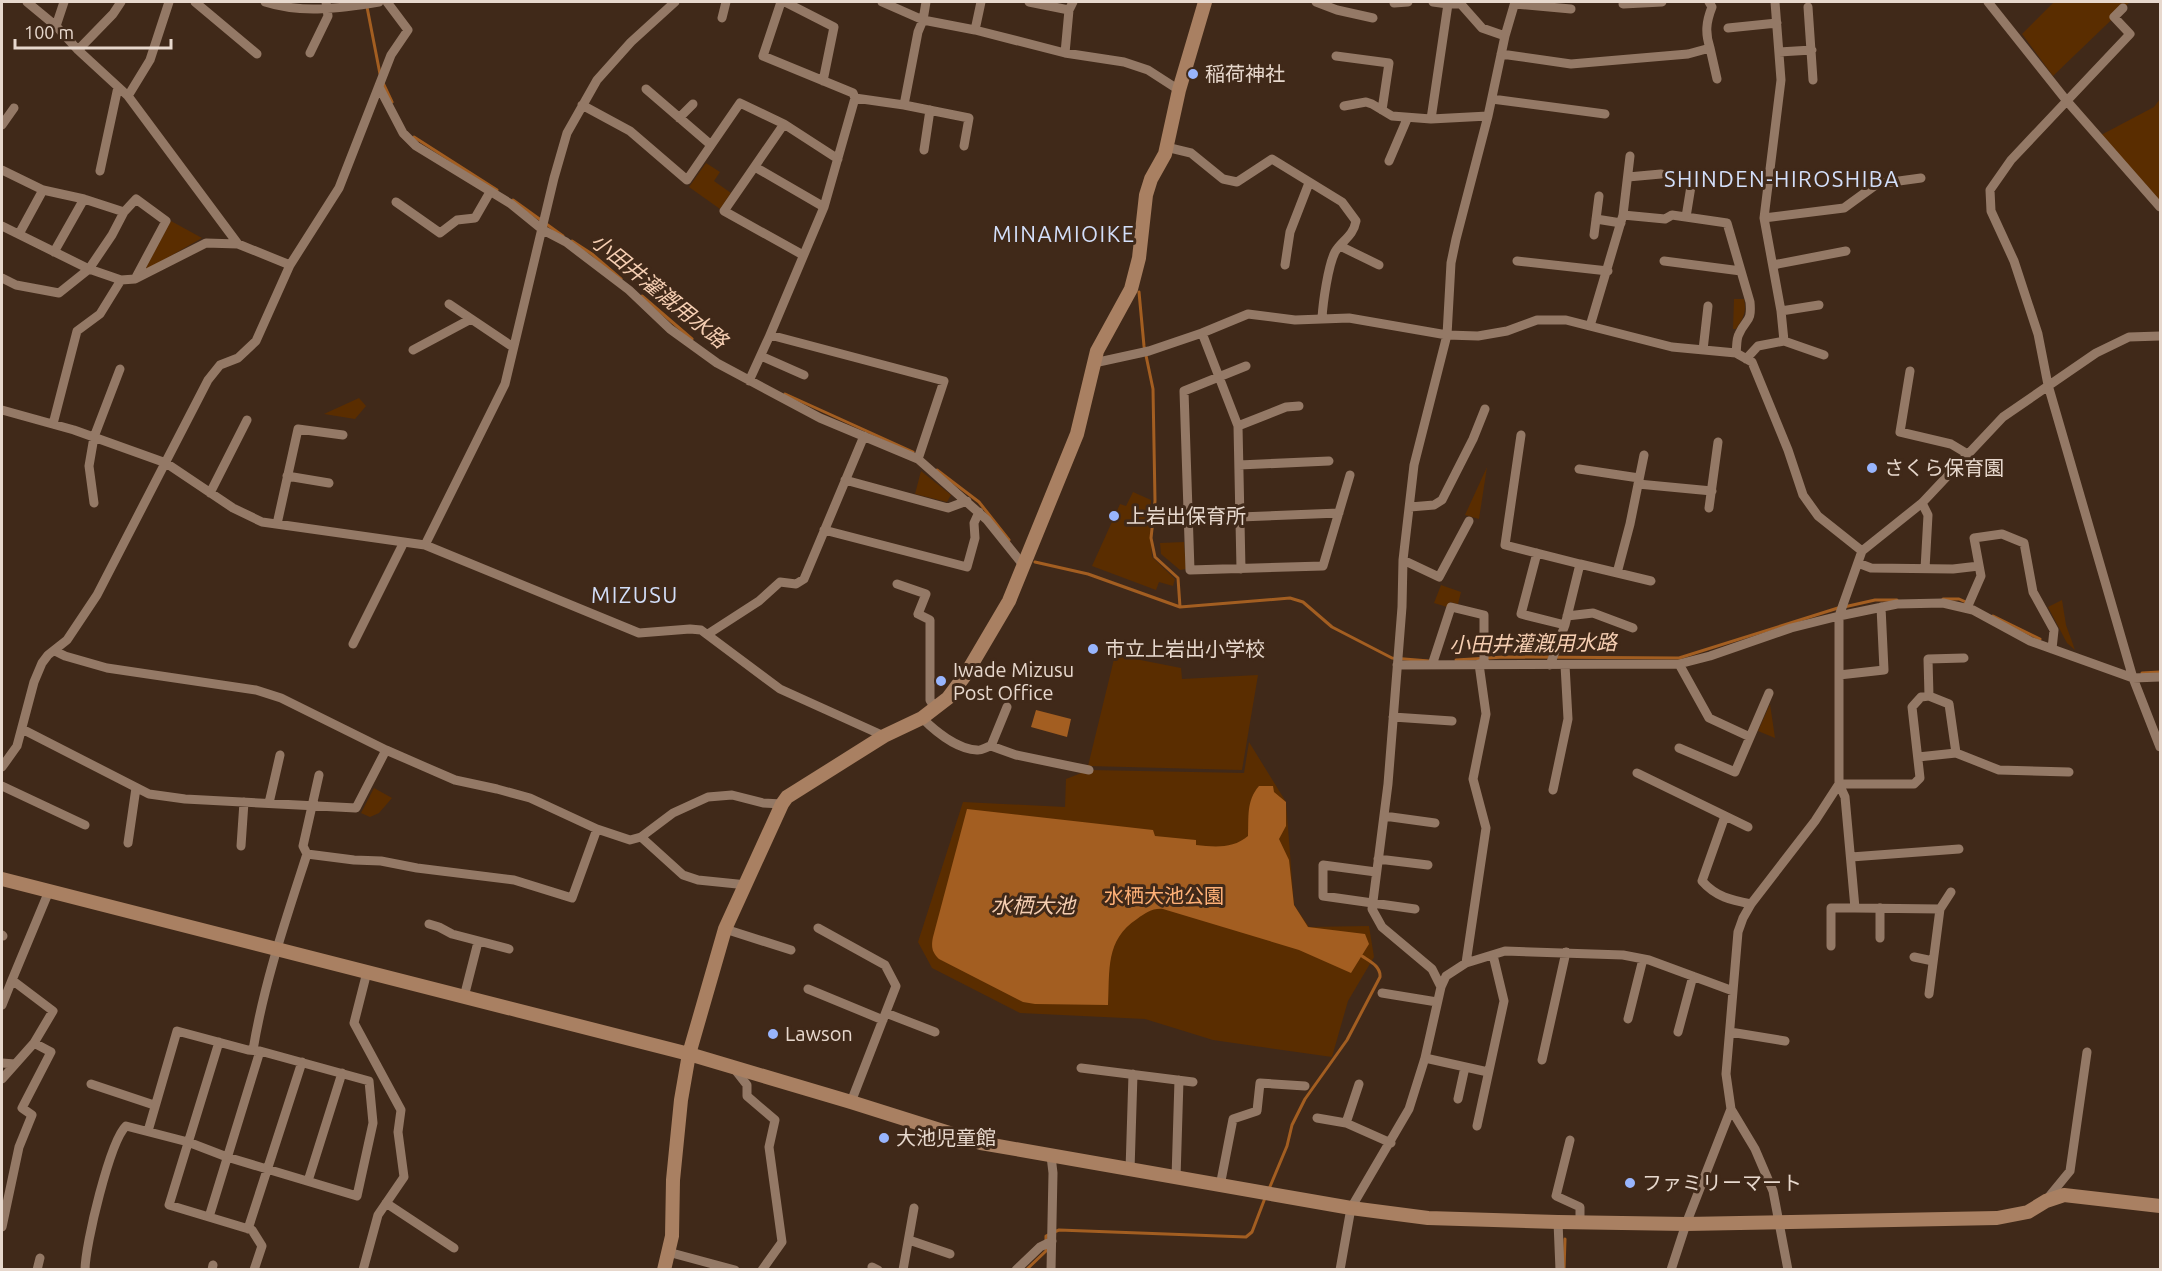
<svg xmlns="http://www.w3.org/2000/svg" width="2162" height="1271" viewBox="0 0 2162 1271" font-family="Ubuntu,'Noto Sans JP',sans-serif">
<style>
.green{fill:#5a2d00}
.water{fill:#a35e21}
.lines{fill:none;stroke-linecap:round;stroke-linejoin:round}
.stream{stroke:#a35e21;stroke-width:3}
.street{stroke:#947966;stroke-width:9}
.secondary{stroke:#a98062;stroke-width:14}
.poi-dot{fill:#98b5fd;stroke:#402919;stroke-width:2}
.labels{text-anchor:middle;stroke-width:6;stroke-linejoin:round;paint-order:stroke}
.poi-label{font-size:20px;fill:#e7d8cd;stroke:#402919;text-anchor:start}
.park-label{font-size:20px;fill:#ffb177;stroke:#402919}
.water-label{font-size:21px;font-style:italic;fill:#f5ceb2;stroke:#402919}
.quarter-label{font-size:22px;letter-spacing:1.5px;fill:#d3dffa;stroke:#402919}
</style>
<rect width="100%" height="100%" fill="#402919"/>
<!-- green -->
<path class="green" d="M2054 2H2130L2053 76 2022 34Z
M2160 99V202L2101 135 2154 107Z
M706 163 720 172 714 181 731 193 720 209 689 187Z
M171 221 202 238 144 271Z
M1734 299H1744C1747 312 1743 319 1736 329H1733Z
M359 398 366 406 355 419 324 414Z
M1487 467 1479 519 1465 515Z
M921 471 951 495 947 502 915 494Z
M1133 492 1151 500 1150 532 1152 557 1175 579 1173 586 1159 582 1156 590 1092 566 1120 504 1126 506Z
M1184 542 1186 569 1180 570 1161 554 1160 543Z
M1441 585 1461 592 1458 604 1450 602 1447 607 1434 603Z
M2062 600 2066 625 2075 650 2067 643 2048 607Z
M1115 655 1181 668 1182 679 1258 675 1242 770 1088 766Z
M1770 704 1775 738 1758 731Z
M1249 742 1286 802 1294 905 1309 927 1369 926 1374 957 1348 1001 1332 1057 1213 1040 1145 1019 1020 1013 932 968 918 942 963 802 1065 807 1066 779 1089 770 1244 773Z
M374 788 392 798 379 813 370 817 361 813Z"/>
<!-- water -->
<path class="water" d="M1036 710 1071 719 1067 737 1031 727Z
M1259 786H1273L1274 792 1286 802V826L1279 839 1289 860 1294 905 1308 927 1365 934 1369 944 1351 973 1299 950 1163 909C1152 908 1146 913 1137 919 1105 940 1110 970 1108 1005L1035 1004 1023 1002 939 959C932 952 931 947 933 937L967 809 1153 830 1155 836 1196 840V845C1214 847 1233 849 1248 836 1249 817 1246 801 1259 786Z"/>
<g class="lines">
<!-- stream -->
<path class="stream" d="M367 7 380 74
M383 83 392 102
M414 137 497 190
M513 200 563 236
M572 241 592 254 621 279
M1139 292 1144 346 1153 389 1155 501 1151 538 1155 557 1178 578 1180 607
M642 296 692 339
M785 394 913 452
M937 470 979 502 1009 540
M1035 562 1088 574 1180 607 1290 598 1303 602 1332 627 1392 658 1429 661
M1943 599H1959L1968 603
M1844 607 1875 600H1897
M1993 616 2040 639
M1456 660 1504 657 1679 658 1838 608
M2142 673 2160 672
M1269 1189 1287 1146 1292 1125 1305 1099 1347 1040 1380 977C1381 966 1369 961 1362 956
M1054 1232 1059 1230 1246 1237 1252 1232 1265 1198
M1026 1270 1046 1251V1236L1048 1235
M1564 1270 1565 1239"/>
<!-- street -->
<path class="street" d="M27 2 56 26 78 50 128 96 238 244
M195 2 257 54
M265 2C302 14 342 8 379 2
M781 2 763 56 853 93 855 98
M785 2 834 27 823 81
M882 2 923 20 926 2
M1029 2 1069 10
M1316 2 1337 10 1373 18
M1433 2 1448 4
M1459 2 1482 28 1505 36
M1988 2 2066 100 2160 207
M1394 3 1408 2
M1460 4H1448L1431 119 1488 116
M1515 4 1571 9
M1623 4 1662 2
M1808 7 1813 80
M2123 8 2114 17 2130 34 2011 160 1990 190 1991 211 2014 261 2038 334 2048 385 2133 678 2160 747
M722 18 726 2
M56 26 64 2
M1728 28 1777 23
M975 30 981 2
M1710 48 1717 79
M78 50 113 14 121 2
M1779 52 1812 50
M310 53 328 16 326 2
M1065 53 1069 10 1073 2
M1501 54 1571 64 1688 54 1710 48C1705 33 1706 22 1712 7L1709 2
M1336 56 1389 63 1382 110
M379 87 403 133 416 146 511 204 543 230 566 242 629 290 670 329 717 363 820 418 918 459 987 520 1024 566
M646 89 711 145
M128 96 150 60 169 2
M1492 99 1605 114
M582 105 630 131 687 180 740 103 784 124
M904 105 969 118 964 146
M1344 106 1366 102 1372 104 1392 116 1431 119
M679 118 693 104
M2 125 14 108
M1166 147 1191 153 1223 179 1237 182 1272 159 1342 202 1356 221C1353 237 1342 240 1335 252 1328 266 1323 302 1322 318
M924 150 930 110
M1389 161 1407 119
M755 167 824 207
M2 170 43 190 84 199 124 212 112 235 89 269 59 293 16 285 2 278
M100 171 118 87
M1628 177 1661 174
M396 202 440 233 457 220 475 218 490 192
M124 212 136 199 166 221 135 279
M1623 215 1665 219 1672 215 1727 223 1750 302C1752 323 1746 318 1739 334 1736 339 1737 348 1736 353
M1686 217 1692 180
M1764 218 1844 208 1877 184 1921 178
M1596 219 1621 223
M2 226 89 269 121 280 135 279 206 243 238 244 290 265
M19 234 43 190
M1594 235 1599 196
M1340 246 1379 265
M54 252 84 199
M803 255 724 211 784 124 838 159
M1517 261 1608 271
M1664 261 1741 271
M1285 265 1290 232 1309 183
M1773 265 1846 251
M449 304 513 347
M1781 311 1819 305
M1590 326 1623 215 1630 156
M1202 333 1238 426 1241 569
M1784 341 1824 355
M413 350 471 319
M1703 350 1708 306
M761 356 804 375
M1746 359 1758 346 1784 341 1781 311 1764 218 1781 80 1775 2
M1094 363 1149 351 1202 333 1248 314 1295 320 1349 318 1447 335 1478 336 1507 331 1537 320H1566L1672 347 1736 353 1752 362 1788 450 1803 495 1818 516 1862 551
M1246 366 1184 391 1190 570 1323 566 1350 475
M1910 371 1900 432 1951 444 1966 453
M749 381 770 335
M2 410 74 430 166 463 233 508 262 522 425 545 639 633 690 629 701 630 780 689 884 736
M53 424 77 331 100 314 121 280
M1238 426 1286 407 1299 406
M1521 435 1505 545 1580 564
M918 459 944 381 770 335 824 207 855 98 904 105 918 32 923 20 975 30 1065 53 1124 62 1148 70 1179 90
M1239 465 1329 461
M1579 469 1639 478
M287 476 329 483
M845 480 948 508 967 501
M1638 484 1712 491
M210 493 247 420
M94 503 89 466 94 437 120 369
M1922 503 1928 515 1925 569
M1410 507 1434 505 1442 500 1473 439 1485 409
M1709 508 1718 442
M1240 517 1339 513
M277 524 298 429 343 435
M824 530 967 567 975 538 974 523 979 512
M425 545 505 384 554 178 567 133 597 80 631 42 675 2
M1537 553 1521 614 1565 625
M1403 560 1439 577 1469 521
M1858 563 1871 568 1953 569 1979 566
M1617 573 1630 524 1644 455
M897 584 926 594 918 614 930 620V700L935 708
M1967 608 1981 576 1974 538 2002 534 2024 543 2033 592 2054 630 2052 649
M1567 616 1593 613 1633 628
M708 634 759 601 780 582 796 584 804 579 864 436
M353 644 404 542
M55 651 65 656 107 668 256 690 281 698 386 750 455 780 497 789 530 798 597 829 630 840 641 837 673 813 708 797 732 795 763 803 782 804
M1679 664 1709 718 1750 737
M1397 665 1679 664 1710 656 1791 628 1839 616 1897 604 1943 603 1973 610 2030 641 2133 678 2160 677
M1432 665 1451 607 1484 615V664
M1550 665 1565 625 1580 564 1651 581
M1839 675 1884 670 1881 607
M1929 696 1949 704 1956 753
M1393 717 1452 721
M922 718C935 731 957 749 977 750 981 751 986 747 991 746L1016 755 1089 770
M22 729 149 794 185 799 356 808 386 750
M991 746 1007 707
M1679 748 1735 772 1769 693
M1918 757 1956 753 1999 770 2069 772
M2 767 17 746 34 682 42 663 48 655 67 640 97 595 208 380 220 365 238 358 256 341 290 265 339 188 391 55 408 30 387 2
M1637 773 1748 827
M2 786 85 825
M1553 790 1568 719 1565 665
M269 803 280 755
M1384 816 1435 823
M1725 816 1702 881C1716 897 1731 900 1751 904
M641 837 683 875 698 880 747 885
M128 843 136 788
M241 846 244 802
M307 854 303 846 319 775
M1851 857 1959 849
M1378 859 1428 865
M1376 872 1323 865V896L1415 909
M1880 908V938
M1940 909 1951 892
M429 924 439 927 452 934 509 949
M818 928 885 965 896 986 851 1102
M725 929 791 950
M2 935 3 936
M1831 946V908H1855
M1914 957 1933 961
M1466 963 1486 828 1473 779 1486 714 1479 664
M1441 987 1432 969 1382 927 1372 909 1388 784 1402 607 1403 560 1414 465 1447 335 1451 263 1456 239 1488 116 1505 36 1515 2
M808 989 883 1020
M1382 993 1437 1002
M1929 994 1940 909 1855 908 1845 797 1839 784H1914L1920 778 1912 707 1921 697 1929 696 1928 659 1964 658
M464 997 478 942
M2 1005 12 980
M886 1013 935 1032
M1628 1019 1643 959
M1678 1032 1693 976
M1730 1032 1785 1041
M219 1042 169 1205 252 1230 262 1246 254 1270
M253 1050C264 983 286 919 307 854L354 860 381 861 417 868 514 880 572 898 597 829
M1425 1058 1488 1072
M1542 1060 1566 952
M2 1063 15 1064
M733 1067 747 1085V1096L775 1120 769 1147 782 1242 762 1270
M1081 1068 1193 1082
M2 1079 34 1043 53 1011 12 980 49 891
M91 1084 154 1105
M1458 1099 1465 1067
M1317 1118 1346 1123 1391 1143
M1346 1123 1359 1084
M1477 1126 1504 1001 1493 955
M1570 1140 1556 1196 1580 1207V1222
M1051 1156 1053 1173 1051 1270
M1130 1170 1133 1074
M1176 1178 1179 1080
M308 1181 342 1073
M1220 1186 1233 1119 1257 1111 1260 1083 1305 1086
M2047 1199 2070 1171 2087 1052
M386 1203 454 1248
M209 1217 260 1051
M1558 1222 1560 1270
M2 1227 19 1147 32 1115 22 1108 51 1052 34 1043
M248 1229 302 1062
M909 1240 950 1254
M668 1252 735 1270
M872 1267 878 1270
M37 1270 40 1258
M85 1270C85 1245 110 1141 126 1126L188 1142 227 1157 357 1196 373 1123 369 1081 260 1051 248 1050 177 1031 148 1131
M212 1270 213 1265
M363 1270 378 1215 404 1177 398 1132 401 1110 354 1023 367 972
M903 1270 914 1208
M1016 1270 1040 1247 1052 1241
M1340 1270 1351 1208 1409 1109 1425 1058 1441 987 1446 976 1466 963 1505 951 1623 955 1649 960 1733 991
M1671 1270 1686 1224 1731 1109
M1788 1270 1773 1191 1755 1149 1731 1109 1726 1074 1738 932 1743 918 1751 904 1815 821 1839 784V616L1862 551 1922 503 2003 417 2096 353 2129 337 2160 336"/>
<!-- secondary -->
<path class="secondary" d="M2 879 689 1054 851 1102 981 1143 1351 1208 1428 1218 1558 1222 1686 1224 1997 1218 2028 1212 2046 1201 2064 1195 2160 1206
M664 1270 672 1236 673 1180 681 1100 689 1054 725 929 782 804 787 797 884 736 922 718 948 698 966 674 1009 601 1077 434 1097 351 1131 289 1139 258 1146 195 1151 179 1165 154 1179 90 1205 2"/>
</g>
<!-- markers -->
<g class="poi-dot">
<circle cx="1193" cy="74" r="6"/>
<circle cx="1872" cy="468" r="6"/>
<circle cx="1114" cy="516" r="6"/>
<circle cx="1093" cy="649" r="6"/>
<circle cx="941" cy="681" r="6"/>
<circle cx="773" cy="1034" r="6"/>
<circle cx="884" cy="1138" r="6"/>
<circle cx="1630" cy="1183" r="6"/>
</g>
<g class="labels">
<!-- poi labels -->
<g class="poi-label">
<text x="1205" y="81">稲荷神社</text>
<text x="1884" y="475">さくら保育園</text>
<text x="1126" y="523">上岩出保育所</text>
<text x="1105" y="656">市立上岩出小学校</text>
<text x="953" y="677">Iwade Mizusu<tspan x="953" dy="23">Post Office</tspan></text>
<text x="785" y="1041">Lawson</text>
<text x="896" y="1145">大池児童館</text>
<text x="1642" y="1190">ファミリーマート</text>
</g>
<!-- park labels -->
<g class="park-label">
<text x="1164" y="903">水栖大池公園</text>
</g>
<!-- water labels -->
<g class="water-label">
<text transform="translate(659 291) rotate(39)" y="7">小田井灌漑用水路</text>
<text transform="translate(1533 644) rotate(-1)" y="7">小田井灌漑用水路</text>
<text x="1033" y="913">水栖大池</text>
</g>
<!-- quarter labels -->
<g class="quarter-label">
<text x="1782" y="187">SHINDEN-HIROSHIBA</text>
<text x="1064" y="242">MINAMIOIKE</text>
<text x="635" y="603">MIZUSU</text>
</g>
</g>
<!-- border -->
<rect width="2162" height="1271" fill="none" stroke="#e7d8cd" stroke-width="6"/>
<!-- scale -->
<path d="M15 39v9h156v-9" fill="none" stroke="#e7d8cd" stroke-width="3"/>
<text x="24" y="39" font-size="18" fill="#e7d8cd" stroke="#402919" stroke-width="4.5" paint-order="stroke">100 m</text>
</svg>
